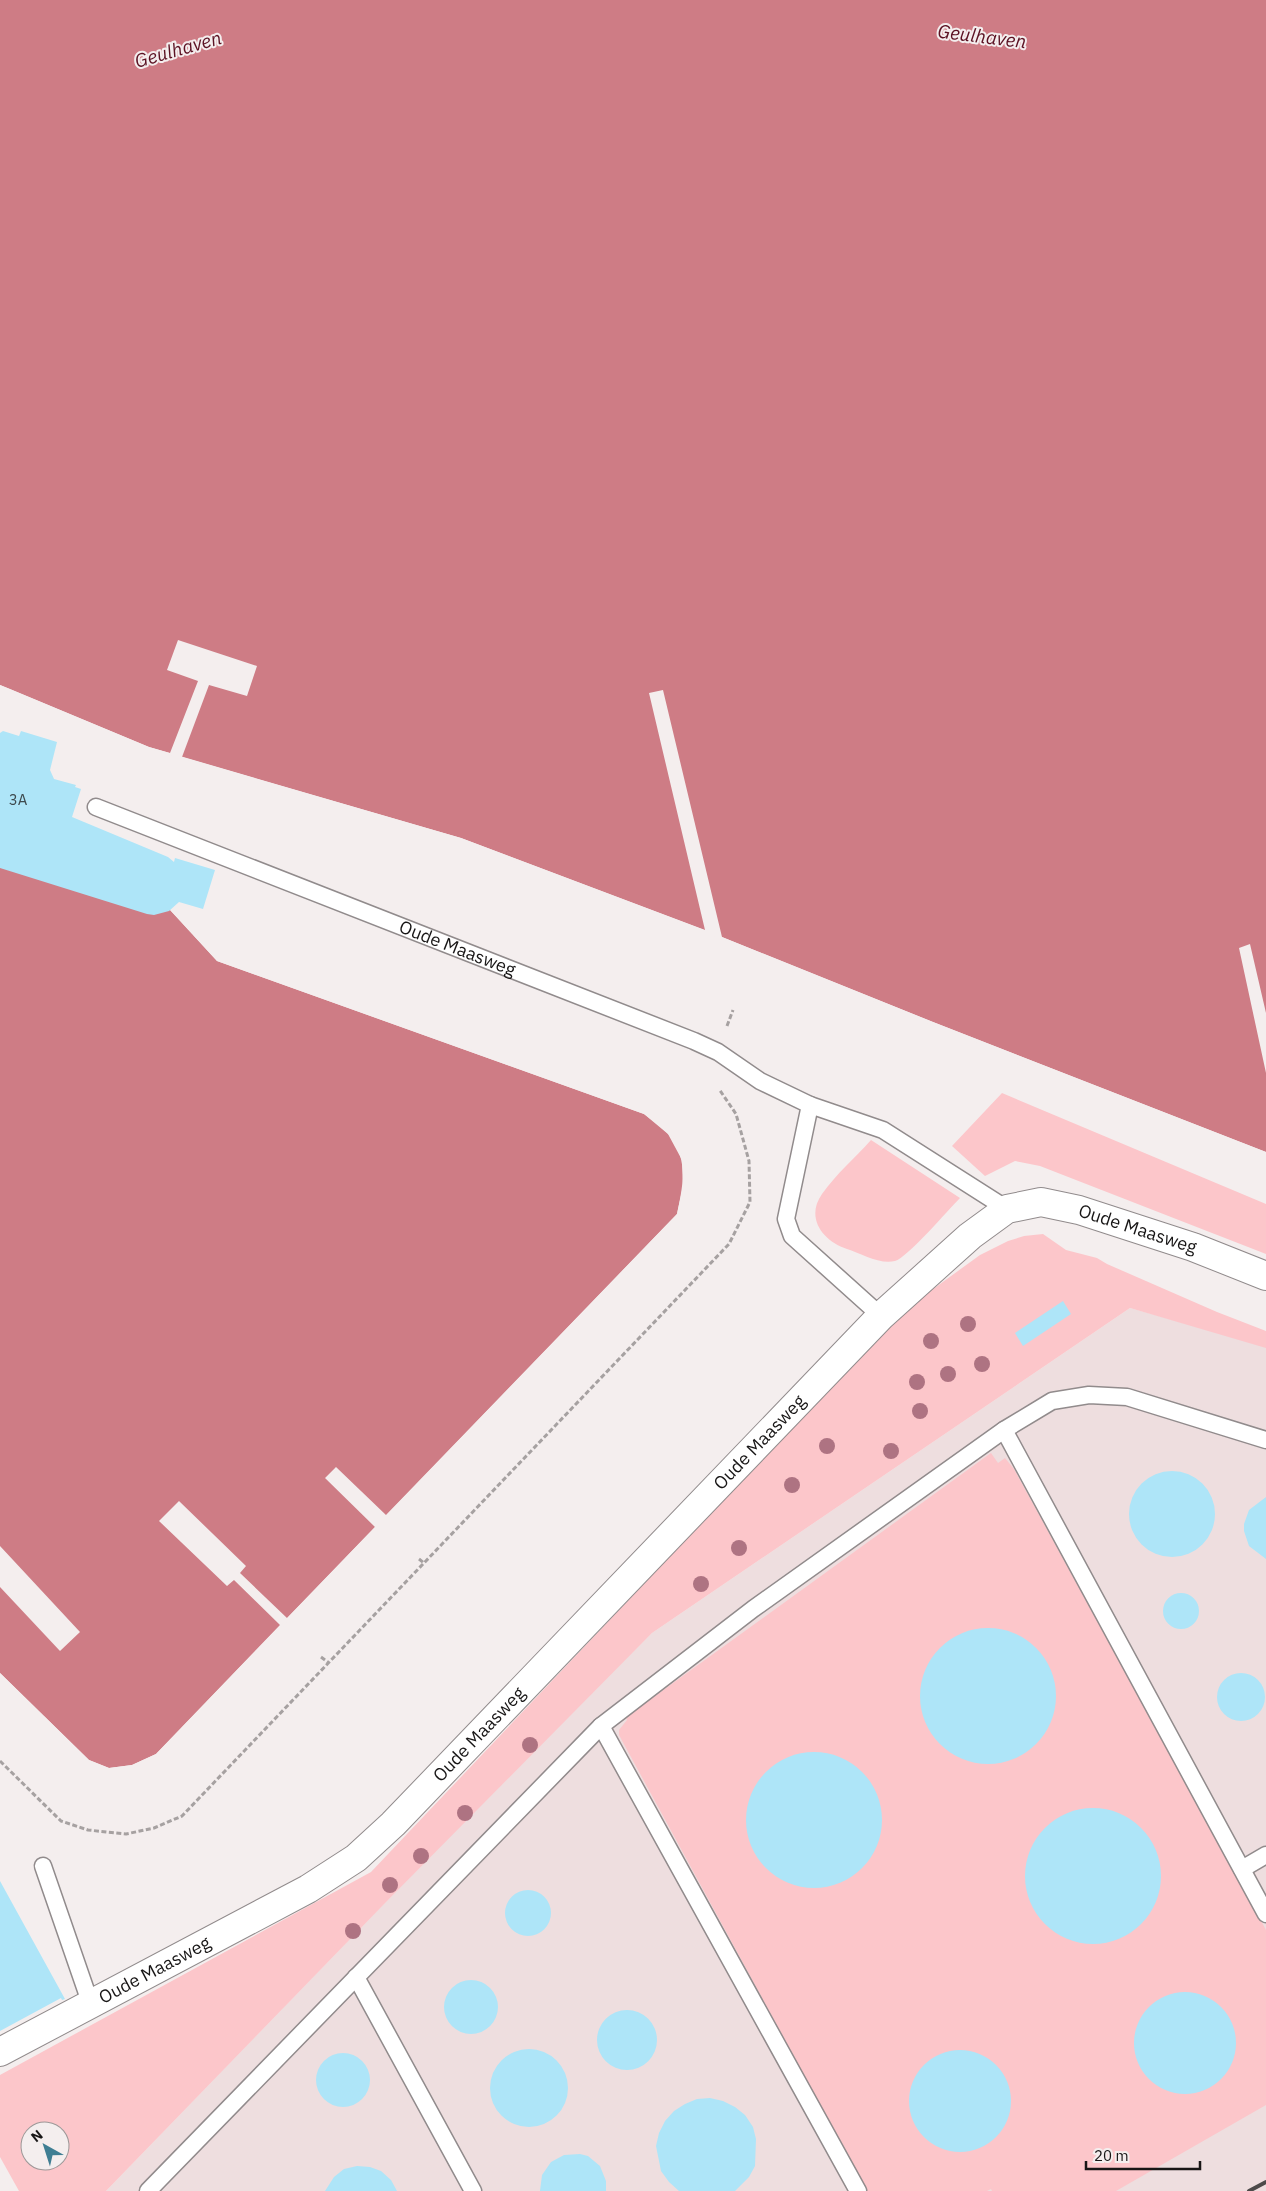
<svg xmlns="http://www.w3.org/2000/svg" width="1266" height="2191" viewBox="0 0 1266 2191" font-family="'IBM Plex Sans',sans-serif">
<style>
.built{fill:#eededf}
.green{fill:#fcc6ca;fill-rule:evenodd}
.water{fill:#ce7c85}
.pier{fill:#f4eeee}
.building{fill:#aee5f8}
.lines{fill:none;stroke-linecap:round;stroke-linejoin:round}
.lane-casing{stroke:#918b8c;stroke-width:19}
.street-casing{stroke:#918b8c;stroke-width:30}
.path{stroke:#a6a1a1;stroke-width:3;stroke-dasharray:5 2.5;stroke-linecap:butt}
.lane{stroke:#fff;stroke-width:16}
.street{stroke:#fff;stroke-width:28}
.rail{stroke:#4d4a4a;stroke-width:4}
.tree{fill:#ae7382}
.labels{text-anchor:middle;stroke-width:4;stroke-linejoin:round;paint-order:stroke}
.number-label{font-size:15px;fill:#3e4a4e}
.street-label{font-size:18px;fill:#181616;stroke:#f4eeee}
.water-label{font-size:19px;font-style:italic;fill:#5c1223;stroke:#f4eeee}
</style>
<rect width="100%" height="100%" fill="#f4eeee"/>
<!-- built -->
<path class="built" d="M1130 1308 1266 1346V2191H106L533 1750 652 1633Z"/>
<!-- green -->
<path class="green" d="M1002 1093 1266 1204V1254L1040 1166 1015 1161 985 1176 952 1146Z
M871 1140 960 1198C948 1210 907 1258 895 1261 880 1265 860 1253 847 1249 823 1241 805 1218 822 1194 836 1174 855 1158 871 1140Z
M1043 1234 1066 1250 1097 1258 1107 1264 1217 1312 1266 1331V1348L1130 1308 652 1633 390 1898 106 2191H19L0 2157V2075L371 1872 873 1342 918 1300 980 1255 1008 1241 1024 1236ZM30 2131H60V2161H30Z
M991 1453 998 1463 1005 1458 1014 1469 1266 1930V2105L1116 2191H992L991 2189 987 2191H867L619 1735V1730L627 1720 626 1717Z"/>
<!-- water -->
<path class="water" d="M0 0H1266V1152L933 1022 707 931 461 838 149 747 0 685Z
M0 817 125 861 217 961 644 1114C652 1120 662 1127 669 1135 689 1160 683 1185 677 1214L156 1754 132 1765 109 1768 89 1760 0 1673Z"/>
<!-- pier -->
<path class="pier" d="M178 640 257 666 247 696 209 685 182 757 461 838 705 930 649 693 663 690 722 937 933 1022 1266 1152V1155L932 1025 706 933 461 840 148 749 0 688V685L10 689 149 747 170 753 198 681 167 670Z
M0 815 126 859 218 959 645 1111 670 1133 685 1159V1186L679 1216 158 1756 133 1768 109 1771 88 1762 0 1676V1673L89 1760 109 1768 132 1765 156 1754 280 1625 234 1580 227 1586 159 1521 179 1501 246 1566 240 1573 287 1618 375 1527 325 1478 336 1467 386 1515 677 1214 683 1186 682 1160 668 1134 644 1114 217 961 125 861Z
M1250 944 1266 1013V1073L1239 948Z
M0 1546 80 1632 60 1651 0 1587Z"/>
<!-- building -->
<path class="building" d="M3 731 19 736 21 731 57 742 50 770 54 779 76 785 75 787 81 789 72 817 168 857 174 862 175 858 215 870 203 909 179 902 169 911 154 915 147 914 0 868V733Z
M1063 1301 1071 1314 1023 1346 1015 1333Z
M1129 1514a43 43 0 1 1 86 0a43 43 0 1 1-86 0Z
M1266 1497V1559L1249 1546 1244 1531V1524L1249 1510Z
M1163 1611a18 18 0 1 1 36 0a18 18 0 1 1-36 0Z
M920 1696a68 68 0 1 1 136 0a68 68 0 1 1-136 0Z
M1217 1697a24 24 0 1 1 48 0a24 24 0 1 1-48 0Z
M746 1820a68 68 0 1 1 136 0a68 68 0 1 1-136 0Z
M1025 1876a68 68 0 1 1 136 0a68 68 0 1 1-136 0Z
M0 1881 65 1999 62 2000 61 1998 0 2031Z
M505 1913a23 23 0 1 1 46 0a23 23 0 1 1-46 0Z
M444 2007a27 27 0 1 1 54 0a27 27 0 1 1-54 0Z
M1134 2043a51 51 0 1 1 102 0a51 51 0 1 1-102 0Z
M597 2040a30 30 0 1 1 60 0a30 30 0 1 1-60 0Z
M490 2088a39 39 0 1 1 78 0a39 39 0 1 1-78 0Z
M909 2101a51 51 0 1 1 102 0a51 51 0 1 1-102 0Z
M316 2080a27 27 0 1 1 54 0a27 27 0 1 1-54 0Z
M710 2098 723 2101 735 2107 745 2115 753 2127 756 2139 755 2166 749 2177 735 2191H679L669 2182 661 2171 656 2146 659 2133 665 2121 674 2111 685 2104 697 2099Z
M580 2154 588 2156 600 2166 606 2181V2191H540L542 2175 551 2162 564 2155Z
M357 2166 370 2167 381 2171 391 2180 397 2191H325L334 2177 344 2169Z"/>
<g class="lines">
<defs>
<g id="lane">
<path id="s1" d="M96 807 694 1041 718 1052 760 1081 810 1105 786 1219 792 1236 881 1316"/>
<path d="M810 1105 883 1130 1007 1209"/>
<path d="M1004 1430 1266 1914"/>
<path d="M601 1726 858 2191"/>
<path d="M43 1866 91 2005"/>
<path d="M1242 1869 1266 1855"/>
<path d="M356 1977 473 2191"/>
<path d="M148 2191 601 1726 753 1609 1004 1430 1052 1401 1089 1395 1127 1397 1266 1440"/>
</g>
<g id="street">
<path id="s2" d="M0 2052 308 1889 356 1858 393 1824 881 1316 970 1236 1007 1209 1041 1202 1079 1210 1193 1247 1266 1276"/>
</g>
</defs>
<!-- lane casing -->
<use href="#lane" class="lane-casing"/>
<!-- street casing -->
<use href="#street" class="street-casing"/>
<!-- path -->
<path class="path" d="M727 1026 733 1010
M419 1559 424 1563
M321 1657 329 1663
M0 1761 61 1821 88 1830 126 1834 154 1828 182 1816 729 1244 750 1202 749 1161 736 1114 719 1089"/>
<!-- lane -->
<use href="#lane" class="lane"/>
<!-- street -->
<use href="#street" class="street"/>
<!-- rail -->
<path class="rail" d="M1249 2191 1266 2182"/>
</g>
<!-- trees -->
<g class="tree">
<circle cx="968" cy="1324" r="8"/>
<circle cx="931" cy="1341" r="8"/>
<circle cx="982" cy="1364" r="8"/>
<circle cx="948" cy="1374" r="8"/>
<circle cx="917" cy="1382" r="8"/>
<circle cx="920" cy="1411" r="8"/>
<circle cx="827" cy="1446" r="8"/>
<circle cx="891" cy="1451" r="8"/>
<circle cx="792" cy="1485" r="8"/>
<circle cx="739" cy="1548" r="8"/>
<circle cx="701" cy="1584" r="8"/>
<circle cx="530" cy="1745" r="8"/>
<circle cx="465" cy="1813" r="8"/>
<circle cx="421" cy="1856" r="8"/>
<circle cx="390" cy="1885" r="8"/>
<circle cx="353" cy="1931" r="8"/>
</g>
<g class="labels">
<!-- number labels -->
<g class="number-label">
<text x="18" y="805">3A</text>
</g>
<!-- street labels -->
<g class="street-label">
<text dy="6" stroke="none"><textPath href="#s1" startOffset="388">Oude Maasweg</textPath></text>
<text dy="6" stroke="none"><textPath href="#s2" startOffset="1461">Oude Maasweg</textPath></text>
<text dy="6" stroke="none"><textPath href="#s2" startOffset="985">Oude Maasweg</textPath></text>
<text dy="6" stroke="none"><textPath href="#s2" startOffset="580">Oude Maasweg</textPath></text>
<text dy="6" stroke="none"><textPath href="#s2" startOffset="175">Oude Maasweg</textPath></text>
</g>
<!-- water labels -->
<g class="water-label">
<text transform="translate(982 36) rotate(7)" y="7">Geulhaven</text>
<text transform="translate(178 49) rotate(-16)" y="7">Geulhaven</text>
</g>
</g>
<!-- north arrow -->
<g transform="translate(45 2146) rotate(321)"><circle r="24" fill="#f4eeee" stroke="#9c9898"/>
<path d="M0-4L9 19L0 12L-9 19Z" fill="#3f7e93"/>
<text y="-8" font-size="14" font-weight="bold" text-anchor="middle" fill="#181616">N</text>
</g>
<!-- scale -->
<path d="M1086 2161v8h114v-8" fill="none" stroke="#181616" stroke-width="2.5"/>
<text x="1094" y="2161" font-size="15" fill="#181616" stroke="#f4eeee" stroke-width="4" paint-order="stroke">20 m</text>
</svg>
